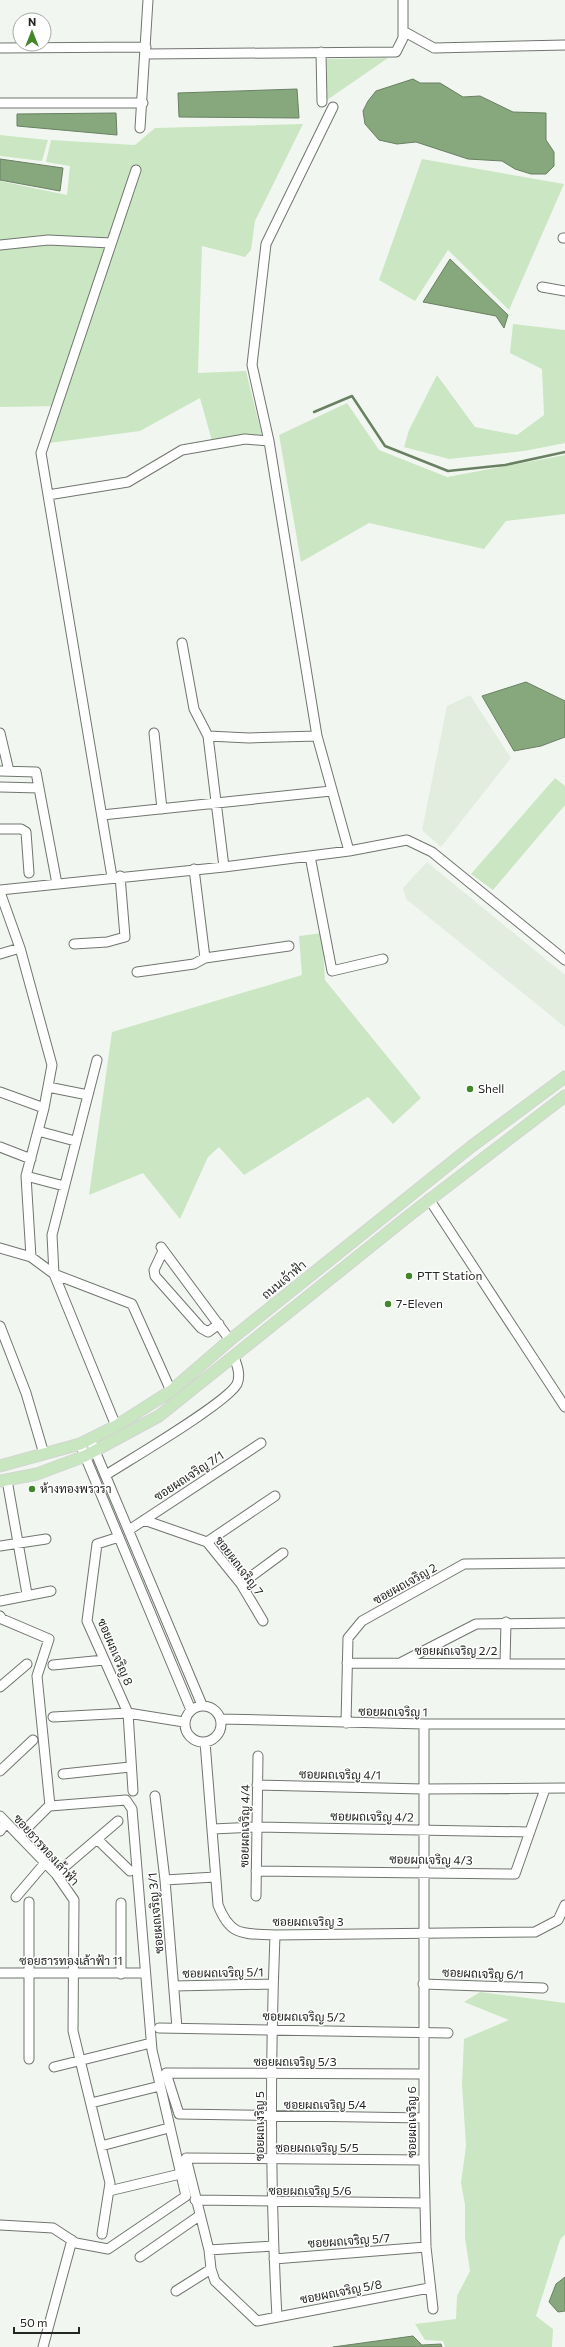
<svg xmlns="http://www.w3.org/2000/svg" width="565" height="2347" viewBox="0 0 565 2347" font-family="Commissioner,Sarabun,sans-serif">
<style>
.built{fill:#e2ecdf}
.green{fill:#cbe6c2}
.water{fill:#87a77d;stroke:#698062}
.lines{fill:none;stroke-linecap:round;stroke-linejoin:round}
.stream{stroke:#698062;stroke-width:2.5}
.minor-casing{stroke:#71756f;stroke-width:11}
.major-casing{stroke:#d3d4d3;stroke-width:13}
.minor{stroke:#fff;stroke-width:9}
.major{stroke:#c8e6bf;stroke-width:11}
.poi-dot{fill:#44872b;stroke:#fff;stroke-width:1.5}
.labels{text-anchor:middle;stroke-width:3;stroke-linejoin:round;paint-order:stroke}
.poi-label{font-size:12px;fill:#242623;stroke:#fff;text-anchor:start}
.street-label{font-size:12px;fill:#242623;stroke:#fff}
</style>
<rect width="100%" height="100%" fill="#f1f7f0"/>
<!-- built -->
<path class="built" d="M470 695 511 758 441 847 422 830 447 706Z
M427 862 565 975V1027L406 899 403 888Z"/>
<!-- green -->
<path class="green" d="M388 58 327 100V59Z
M303 124 255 221 251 250 245 257 202 246 198 373 246 371 262 436 212 441 200 398 140 431 49 443 62 406 0 407V181L67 195 70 166 46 162 51 140 135 145 155 128Z
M0 135 48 140 42 161 0 156Z
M422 159 564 184 509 310 448 250 415 301 379 280Z
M513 324 565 330V443L524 451 449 459 404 447 409 430 437 375 475 427 517 435 544 415 542 369 510 353Z
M347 403 379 450 447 477 565 455V514L506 521 484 549 369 523 301 562 279 435Z
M555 778 565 786V805L493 890 471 874Z
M322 933 325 980 421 1098 393 1124 368 1097 244 1175 219 1147 208 1157 180 1219 143 1173 89 1195 112 1032 302 975 299 936Z
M480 1992 565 2003V2234L560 2240 536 2316 553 2329 552 2347H445L443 2341 425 2340 415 2324 456 2319 457 2296 470 2271 465 2238V2205L461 2183 466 2146 462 2084 464 2039 509 2020 464 2002Z"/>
<!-- water -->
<path class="water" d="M413 79 420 83H440L463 97 480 96 513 112 546 113V140L554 152V166L546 174H531L515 169 502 161 468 159 416 142 397 144 379 140 365 124 363 111 368 101 376 91Z
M297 89 299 118 179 117 178 93Z
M116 113 117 135 17 126V114Z
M0 159 63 168 60 191 0 180Z
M450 259 508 315 504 328 496 316 423 302Z
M526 682 565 701V737L541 746 514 751 482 696Z
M565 2277V2311L558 2312 549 2302 556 2284Z
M413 2336 422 2345 441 2344 442 2347H333Z"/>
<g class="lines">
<!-- stream -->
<path class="stream" d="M314 412 352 396 385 446 448 471 505 465 565 452"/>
<defs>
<path id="minor" d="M403 31 434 48 565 45
M0 48 146 47
M321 52 322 102
M145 54 396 52 403 38V0
M0 103H143
M333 107 266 244 252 365 269 441 317 736 349 851
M140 128 148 0
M563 238H565
M0 245 48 240 111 243
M542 287 565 291
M48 495 128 482 182 450 245 439 269 441
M182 643 194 709 208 736 224 867
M0 733 9 771
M154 733 162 809
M208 736 249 738 317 736
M0 771 36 772 57 884
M0 787 39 788
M102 815 331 791
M0 829H21L26 832 29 873
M310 856 332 971 383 959
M194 869 205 958
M112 877 41 453 136 170
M0 890 224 867 349 851 407 840 432 852 565 960
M0 892 20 948 52 1065 44 1108 26 1176 31 1257
M74 944 107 942 125 937 120 876
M0 954 20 948
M137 972 194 964 205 958 289 946
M97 1060 52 1235 54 1274 116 1426
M48 1087 88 1095
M0 1092 44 1108
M38 1131 75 1141
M0 1147 31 1159
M26 1176 64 1186
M429 1199 565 1407
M161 1247 230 1340
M0 1248 31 1257 54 1274 132 1304 171 1391
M163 1251 154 1270 155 1276 201 1328 208 1332 219 1324
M0 1326 26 1393 44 1454
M90 1439 202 1705
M80 1444 191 1710
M106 1475C129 1460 227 1403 237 1384 241 1375 237 1365 234 1357
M7 1480 27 1594
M144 1520 207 1542 241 1584 263 1621
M129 1530 261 1443
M119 1537 97 1544 87 1621 128 1713 133 1791
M207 1542 275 1496
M0 1546 46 1539
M241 1584 283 1553
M0 1601 51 1591
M0 1616 2 1619 49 1639 37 1676 50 1806 126 1800 132 1809 152 2050 186 2196 108 2249 76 2243 53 2228 0 2225
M402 1662 476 1624 565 1623
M347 1663 565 1664
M505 1663 506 1622
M53 1665 104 1660
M0 1687 27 1664
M185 1724a18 18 0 1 1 36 0a18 18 0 1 1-36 0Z
M53 1717 128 1713 184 1722
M221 1719 424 1724H565
M346 1723 348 1638 362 1621 464 1564 565 1563
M424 1724V2160L426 2247 433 2309
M205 1742 218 1905C231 1938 244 1933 275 1935L535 1932 558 1920 565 1905
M0 1771 33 1740
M63 1774 130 1767
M257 1785 423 1789 565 1788
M155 1796 165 1880 177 2028
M0 1816 56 1874 74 1900 73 2031 110 2183 102 2234
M213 1829 257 1827 530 1832
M0 1831 6 1823
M19 1836 48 1807
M97 1839 130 1871
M256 1871 515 1874 545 1789
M56 1874 118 1821
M165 1880 215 1877
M256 1896 258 1756
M16 1897 45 1863
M29 1902V2059
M121 1903V1974
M275 1935C270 2062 270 2190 277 2317
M0 1973H141
M423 1984 543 1988
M174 1986 273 1984
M159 2028 448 2033
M54 2067 147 2044
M91 2103 156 2087
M424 2118 179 2114 166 2073 424 2074
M101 2146 165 2129
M424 2160 186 2158 209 2250 211 2269 215 2281 257 2321 429 2288
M109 2191 176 2175
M195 2200 425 2203
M209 2250 273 2246
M140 2257 199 2216
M274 2259 426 2247
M176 2291 211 2269
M43 2347 72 2240"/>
<path id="major" d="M0 1466 80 1444 116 1426 171 1391 230 1340 472 1146 565 1077
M0 1481 37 1474 85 1456 159 1416 411 1214 565 1096"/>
</defs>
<!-- minor casing -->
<use href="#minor" class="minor-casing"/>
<!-- major casing -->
<use href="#major" class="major-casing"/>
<!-- minor -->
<use href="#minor" class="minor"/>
<!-- major -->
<use href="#major" class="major"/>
</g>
<!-- markers -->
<g class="poi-dot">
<circle cx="470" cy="1089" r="4"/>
<circle cx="409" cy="1276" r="4"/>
<circle cx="388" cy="1304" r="4"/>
<circle cx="32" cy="1489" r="4"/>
</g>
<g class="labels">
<!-- poi labels -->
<g class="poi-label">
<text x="478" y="1093">Shell</text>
<text x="417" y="1280">PTT Station</text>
<text x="396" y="1308">7-Eleven</text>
<text x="40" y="1493">ห้างทองพรวรา</text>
</g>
<!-- street labels -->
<g class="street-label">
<text transform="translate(284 1280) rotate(-39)" y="4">ถนนเจ้าฟ้า</text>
<text transform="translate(189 1476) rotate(-33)" y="4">ซอยผถเจริญ 7/1</text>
<text transform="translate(239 1566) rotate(53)" y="4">ซอยผถเจริญ 7</text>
<text transform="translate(405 1584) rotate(-29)" y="4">ซอยผถเจริญ 2</text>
<text x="456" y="1655">ซอยผถเจริญ 2/2</text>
<text transform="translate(115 1652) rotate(67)" y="4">ซอยผถเจริญ 8</text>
<text transform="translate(393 1712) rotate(1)" y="4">ซอยผถเจริญ 1</text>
<text transform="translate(340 1775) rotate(1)" y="4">ซอยผถเจริญ 4/1</text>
<text transform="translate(372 1817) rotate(1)" y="4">ซอยผถเจริญ 4/2</text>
<text transform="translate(245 1826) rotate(-89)" y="4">ซอยผถเจริญ 4/4</text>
<text transform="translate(46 1850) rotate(48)" y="4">ซอยธารทองเล้าฟ้า</text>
<text transform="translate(431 1860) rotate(1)" y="4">ซอยผถเจริญ 4/3</text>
<text transform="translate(156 1913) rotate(-95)" y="4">ซอยผถเจริญ 3/1</text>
<text x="308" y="1926">ซอยผถเจริญ 3</text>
<text x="71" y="1965">ซอยธารทองเล้าฟ้า 11</text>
<text transform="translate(223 1973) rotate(-1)" y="4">ซอยผถเจริญ 5/1</text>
<text transform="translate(483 1974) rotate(2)" y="4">ซอยผถเจริญ 6/1</text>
<text transform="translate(304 2017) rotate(1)" y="4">ซอยผถเจริญ 5/2</text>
<text x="295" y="2066">ซอยผถเจริญ 5/3</text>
<text x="325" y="2109">ซอยผถเจริญ 5/4</text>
<text transform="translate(412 2122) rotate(-90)" y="4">ซอยผถเจริญ 6</text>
<text transform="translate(260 2126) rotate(-90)" y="4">ซอยผถเงริญ 5</text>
<text x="317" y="2152">ซอยผถเจริญ 5/5</text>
<text x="310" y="2195">ซอยผถเจริญ 5/6</text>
<text transform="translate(349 2241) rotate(-4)" y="4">ซอยผถเจริญ 5/7</text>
<text transform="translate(341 2292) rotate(-11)" y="4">ซอยผถเจริญ 5/8</text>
</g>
</g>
<!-- north arrow -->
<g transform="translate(32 32)"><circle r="19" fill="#ffffff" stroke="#a7a8a7"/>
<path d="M0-3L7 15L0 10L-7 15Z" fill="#44872b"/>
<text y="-6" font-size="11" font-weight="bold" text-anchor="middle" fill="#242623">N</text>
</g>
<!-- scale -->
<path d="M14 2327v6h65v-6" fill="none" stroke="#242623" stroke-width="2"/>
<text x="20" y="2327" font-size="12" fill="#242623" stroke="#ffffff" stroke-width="3" paint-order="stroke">50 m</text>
</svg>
